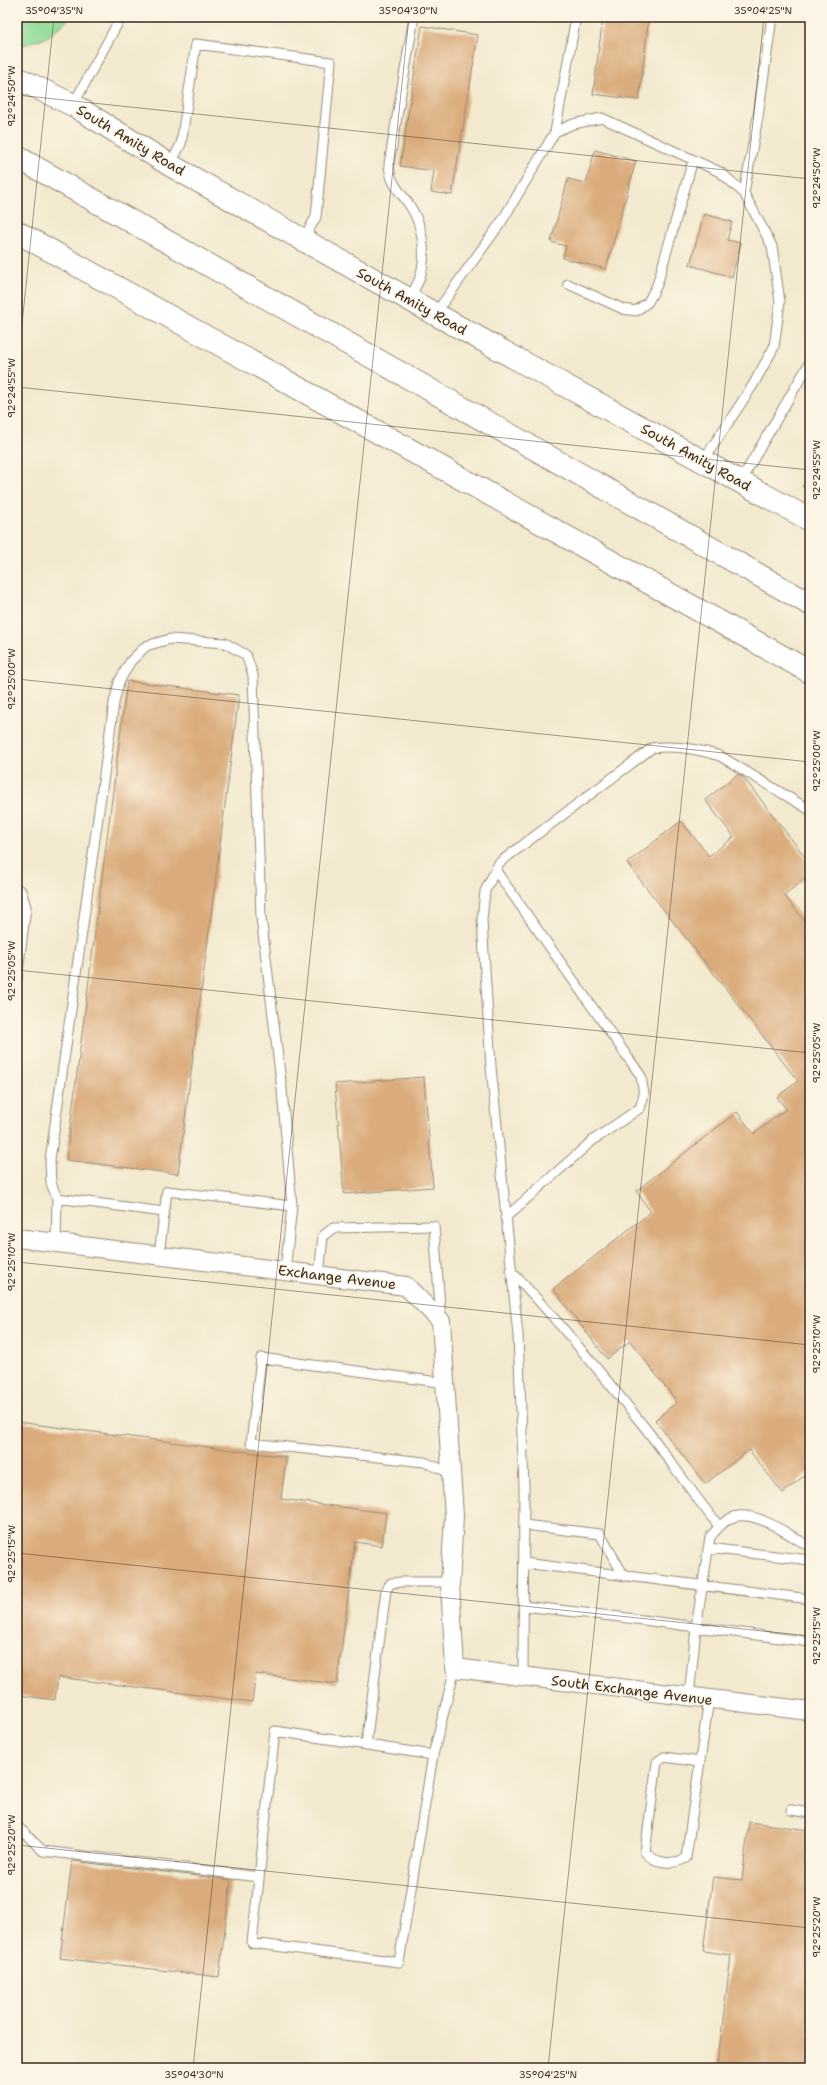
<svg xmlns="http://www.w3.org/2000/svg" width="827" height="2085" viewBox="0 0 827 2085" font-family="'Shantell Sans',sans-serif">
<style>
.green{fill:#92db97;stroke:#66825a}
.building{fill:#daab7b}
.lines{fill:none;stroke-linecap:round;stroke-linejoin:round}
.service-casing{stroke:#968a76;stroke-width:11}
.minor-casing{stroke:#968a76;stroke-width:20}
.secondary-casing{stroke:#968a76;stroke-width:24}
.motorway-casing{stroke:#968a76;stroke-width:24}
.path{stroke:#968a76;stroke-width:2.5;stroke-dasharray:1 3;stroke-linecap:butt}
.service{stroke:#fff;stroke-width:9}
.minor{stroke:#fff;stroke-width:18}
.secondary{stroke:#fff;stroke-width:22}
.motorway{stroke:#fff;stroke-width:22}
.rail{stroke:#3b2a1e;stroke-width:3}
.ticks{fill:none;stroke:#3b2a1e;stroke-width:1;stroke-opacity:0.45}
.labels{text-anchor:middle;stroke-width:3;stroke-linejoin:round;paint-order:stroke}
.street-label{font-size:14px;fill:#3b2a1e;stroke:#fcf5e5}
.neatline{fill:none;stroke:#3b2a1e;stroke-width:1.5}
.ticks-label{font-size:10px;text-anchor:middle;fill:#3b2a1e}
</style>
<rect width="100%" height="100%" fill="#fcf5e5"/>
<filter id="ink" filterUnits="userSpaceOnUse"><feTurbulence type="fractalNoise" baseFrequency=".025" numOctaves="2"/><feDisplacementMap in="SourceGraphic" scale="8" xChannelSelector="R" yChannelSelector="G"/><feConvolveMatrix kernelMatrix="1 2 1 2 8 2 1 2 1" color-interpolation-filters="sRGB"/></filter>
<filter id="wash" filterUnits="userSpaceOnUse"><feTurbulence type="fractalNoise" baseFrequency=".012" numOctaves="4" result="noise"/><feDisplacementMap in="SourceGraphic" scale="16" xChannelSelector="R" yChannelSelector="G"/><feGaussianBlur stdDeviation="0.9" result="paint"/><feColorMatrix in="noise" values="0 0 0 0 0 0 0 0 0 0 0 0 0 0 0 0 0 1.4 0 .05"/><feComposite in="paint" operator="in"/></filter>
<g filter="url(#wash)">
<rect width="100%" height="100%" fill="#f2e9ce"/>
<!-- green -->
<path class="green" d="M22 17H71L46 38 19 46Z"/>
<g id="blocks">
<!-- building -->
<path class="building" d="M603 17H649L639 100 593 94Z
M422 26 478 35 452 195 431 192 434 171 400 166Z
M595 150 636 161 606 269 563 258 566 246 551 242 568 179 586 183Z
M704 214 732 222 727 240 741 243 732 277 690 265Z
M127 681 239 695 178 1174 66 1160Z
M738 774 743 777 810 863V875L784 895 810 928V1471L783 1493 749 1450 705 1484 655 1420 677 1402 630 1341 607 1359 553 1289 651 1212 636 1191 737 1112 754 1134 786 1109 777 1097 798 1081 627 863 681 821 709 856 734 837 705 800Z
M424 1077 433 1187 344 1194 335 1084Z
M17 1422 286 1457 281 1499 386 1513 382 1546 355 1542 337 1684 256 1674 252 1702 58 1677 55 1700 17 1695Z
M749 1822 810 1830V2068H717L731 1955 703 1951 713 1877 742 1880Z
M72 1861 231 1880 219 1977 60 1958Z"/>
</g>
</g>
<g filter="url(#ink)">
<use href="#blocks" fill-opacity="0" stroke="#968a76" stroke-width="1"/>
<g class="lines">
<defs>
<path id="service" d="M73 105 121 17
M555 132 576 17
M170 165 181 144 196 44 331 62 316 217 303 240
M744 193 758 117 772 17
M568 284 623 309 636 311 648 302 657 285 693 160
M409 299C412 292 418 285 420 277 427 256 423 225 410 206 400 191 390 184 389 164L414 17
M435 314 502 221 555 132 573 124 602 118 720 172 744 193 772 246 780 302 774 347 753 385 703 461
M740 482 810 362
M496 871 641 1076 644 1095 640 1108 592 1141 505 1218
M17 889 21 891 26 907 17 979
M57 1198 164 1212
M56 1243 57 1198 51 1183 50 1160 114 703 119 682 130 662 146 646 170 639 225 643 246 655 253 675 261 917 282 1090 292 1206 285 1271
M159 1255 167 1191 292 1206
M510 1270C559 1321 603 1375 646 1429 671 1461 693 1495 719 1526
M319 1275 323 1236 333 1228 434 1226 441 1320
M446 1383 261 1358 251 1443 424 1462 451 1473
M524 1525 600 1534 624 1576
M708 1548 810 1560
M524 1563 810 1599
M524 1606 620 1617 810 1642
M523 1676 524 1485 518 1335 491 1067 482 920 485 891 499 863 652 748C675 745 698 749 720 756L810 810
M689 1697 696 1628 710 1537C717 1529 724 1520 734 1517 756 1510 791 1536 810 1547
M366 1745 386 1590 391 1583 401 1582H450
M433 1755 399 1962 252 1943 275 1731 433 1755 455 1668
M700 1762 664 1757 657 1762 645 1852C655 1864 673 1865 686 1858L709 1699
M791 1810 810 1813
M17 1826 43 1851 259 1877"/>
<path id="minor" d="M17 1238 406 1286 441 1321 454 1516 450 1585 455 1668 810 1711"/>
<path id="secondary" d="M17 78 73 105 170 165 435 314 810 520"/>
<path id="motorway" d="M17 157 810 604
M17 232 810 672"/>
</defs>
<!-- service casing -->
<use href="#service" class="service-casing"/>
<!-- minor casing -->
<use href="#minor" class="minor-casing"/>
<!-- secondary casing -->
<use href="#secondary" class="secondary-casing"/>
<!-- motorway casing -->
<use href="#motorway" class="motorway-casing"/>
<!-- path -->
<path class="path" d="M802 486 810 490"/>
<!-- service -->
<use href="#service" class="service"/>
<!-- minor -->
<use href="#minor" class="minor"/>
<!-- secondary -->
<use href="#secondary" class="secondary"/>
<!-- motorway -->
<use href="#motorway" class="motorway"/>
<!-- rail -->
<path class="rail" d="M808 904 810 906"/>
</g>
</g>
<!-- ticks -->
<path class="ticks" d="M17 95 810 179M17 372 54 17M17 387 810 470M17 679 810 762M17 970 810 1053M17 1262 810 1345M17 1553 810 1636M17 1845 810 1928M193 2068 409 17M548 2068 764 17"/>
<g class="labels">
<!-- street labels -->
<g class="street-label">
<text transform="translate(131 140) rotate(31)" y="5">South Amity Road</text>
<text transform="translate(412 301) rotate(29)" y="5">South Amity Road</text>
<text transform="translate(696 457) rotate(29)" y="5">South Amity Road</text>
<text transform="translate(337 1277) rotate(7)" y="5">Exchange Avenue</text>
<text transform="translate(632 1690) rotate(7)" y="5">South Exchange Avenue</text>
</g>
</g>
<!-- margin -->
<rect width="827" height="2085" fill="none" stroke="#fcf5e5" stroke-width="44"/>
<rect x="22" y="22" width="783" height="2041" class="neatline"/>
<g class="ticks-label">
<text x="54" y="14">35°04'35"N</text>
<text x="408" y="14">35°04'30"N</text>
<text x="763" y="14">35°04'25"N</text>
<text transform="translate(11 96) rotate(-90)" y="4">92°24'50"W</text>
<text transform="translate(816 178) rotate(-90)" y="4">92°24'50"W</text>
<text transform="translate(11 388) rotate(-90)" y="4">92°24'55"W</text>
<text transform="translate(816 470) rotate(-90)" y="4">92°24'55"W</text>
<text transform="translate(11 679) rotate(-90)" y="4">92°25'00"W</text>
<text transform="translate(816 761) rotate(-90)" y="4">92°25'00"W</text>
<text transform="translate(11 971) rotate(-90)" y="4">92°25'05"W</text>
<text transform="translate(816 1053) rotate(-90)" y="4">92°25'05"W</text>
<text transform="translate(11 1262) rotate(-90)" y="4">92°25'10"W</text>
<text transform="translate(816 1344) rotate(-90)" y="4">92°25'10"W</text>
<text transform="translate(11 1554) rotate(-90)" y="4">92°25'15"W</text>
<text transform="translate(816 1636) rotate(-90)" y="4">92°25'15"W</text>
<text transform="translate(11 1845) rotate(-90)" y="4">92°25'20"W</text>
<text transform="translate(816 1927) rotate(-90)" y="4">92°25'20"W</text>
<text x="194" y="2078">35°04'30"N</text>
<text x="548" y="2078">35°04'25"N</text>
</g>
</svg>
